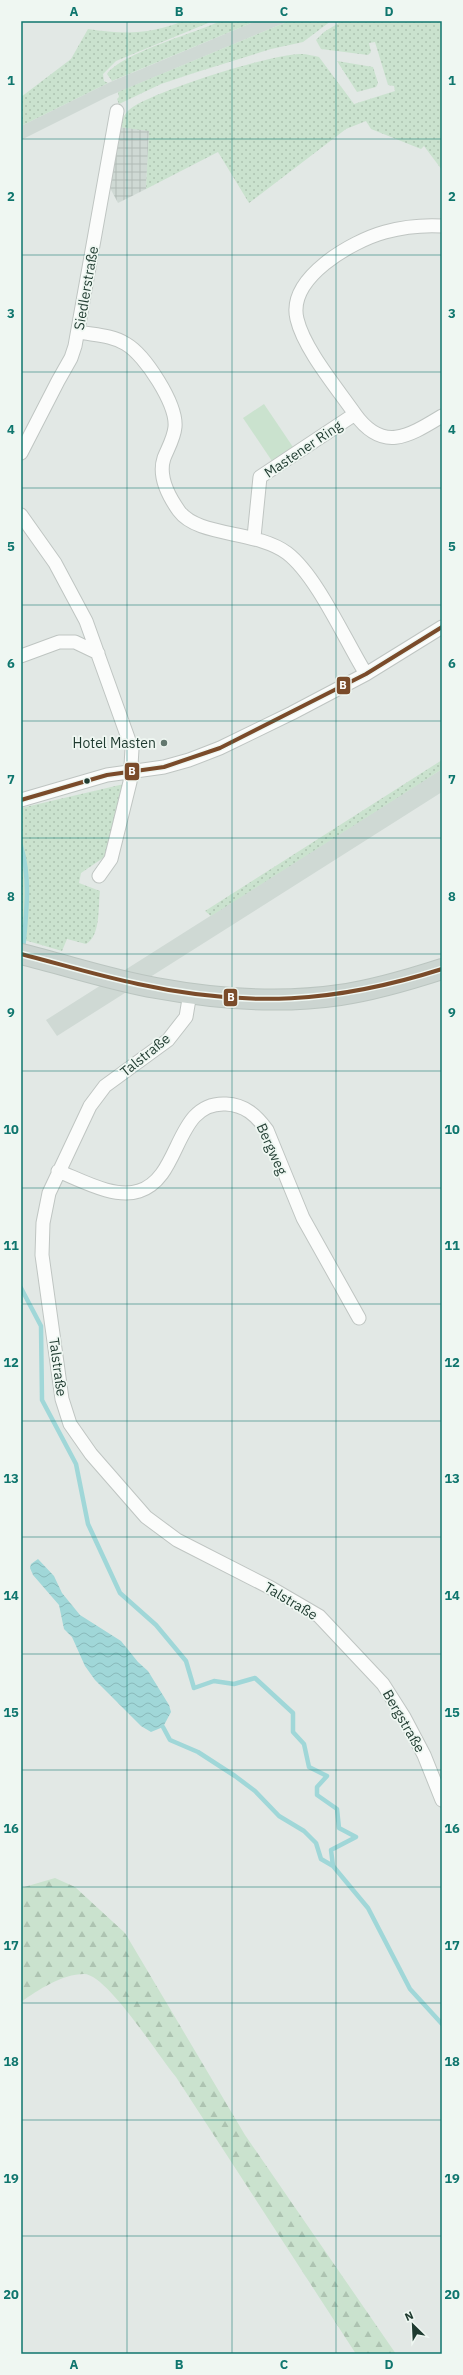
<svg xmlns="http://www.w3.org/2000/svg" width="463" height="2375" viewBox="0 0 463 2375" font-family="'IBM Plex Sans',sans-serif">
<style>
.built{fill:#cfd9d4}
.industrial{fill:url(#industrial-grid)}
.grass{fill:url(#grass-dots)}
.forest{fill:url(#forest-firs)}
.green{fill:#cae2ce}
.water{fill:url(#water-waves)}
.lines{fill:none;stroke-linecap:round;stroke-linejoin:round}
.stream{stroke:#a0d7d8;stroke-width:4.5}
.street-casing{stroke:#bfc5c2;stroke-width:15}
.primary-casing{stroke:#bbc5c0;stroke-width:22}
.street{stroke:#fbfcfb;stroke-width:13}
.primary{stroke:#ccd5d1;stroke-width:20}
.bus-1-casing{stroke:#eff7f2;stroke-width:7}
.bus-1{stroke:#7a4b2a;stroke-width:4}
.grid{fill:none;stroke:#0f766e;stroke-width:1;stroke-opacity:0.55}
.poi-dot{fill:#63786f;stroke:#eff7f2;stroke-width:1.5}
.bus-dot{fill:#1f3b30;stroke:#eff7f2;stroke-width:1.5}
.labels{text-anchor:middle;stroke-width:3.5;stroke-linejoin:round;paint-order:stroke}
.street-label{font-size:14px;fill:#1f3b30;stroke:#eff7f2}
.poi-label{font-size:14px;fill:#1f3b30;stroke:#eff7f2;text-anchor:end}
.line-badge{stroke:#eff7f2;stroke-width:1.5}
.badge-label{font-size:11px;text-anchor:middle;font-weight:bold;fill:#fff}
.neatline{fill:none;stroke:#0f766e;stroke-width:1.5}
.grid-label{font-size:13px;text-anchor:middle;font-weight:bold;fill:#0f766e}
</style>
<defs>
<pattern id="industrial-grid" width="8" height="8" patternUnits="userSpaceOnUse"><rect width="8" height="8" fill="#cfd9d4"/><path d="M0 4h8M4 0v8" fill="none" stroke="#b1bbb6"/></pattern>
<pattern id="grass-dots" width="8" height="8" patternUnits="userSpaceOnUse"><rect width="8" height="8" fill="#cae2ce"/><path d="M2 2h.1M6 6h.1" fill="none" stroke="#adc3b1" stroke-width="1.8" stroke-linecap="round"/></pattern>
<pattern id="forest-firs" width="22" height="20" patternUnits="userSpaceOnUse"><rect width="22" height="20" fill="#cae2ce"/><path d="M5 1l3.5 6h-7zM16 11l3.5 6h-7z" fill="#adc3b1"/></pattern>
<pattern id="water-waves" width="16" height="10" patternUnits="userSpaceOnUse"><rect width="16" height="10" fill="#a0d7d8"/><path d="M0 5q4-4 8 0t8 0" fill="none" stroke="#89b9ba"/></pattern>
</defs>
<rect width="100%" height="100%" fill="#e2e8e5"/>
<!-- built -->
<path class="built" d="M256 21H289L109 96 21 140V126L108 83Z
M442 769V792L57 1036 46 1020Z"/>
<!-- industrial -->
<path class="industrial" d="M119 127 149 130 146 189 118 203 109 186Z"/>
<!-- grass -->
<path class="grass" d="M183 21H213L116 61 103 74 104 81 108 83 21 126V97L71 59 88 29C123 34 149 35 183 21Z
M221 21H256L112 81 107 74C122 53 195 33 221 21Z
M289 21H331L303 42 271 49 194 73 161 84 119 104 117 99 119 97 118 92Z
M342 21H442V170L424 146 421 149 371 129 366 121 346 129 249 203 218 152 146 189 149 131 119 127C122 120 124 114 130 109 151 92 274 53 301 54 307 54 314 56 319 57L354 104 395 91 394 86 388 85 375 42 369 43 371 52 368 55 321 49 316 40 324 32Z
M337 61 373 67 378 83 376 87 357 92Z
M442 760V769L419 784 211 916 205 911Z
M124 784 106 856 81 873 79 883 100 891C98 906 101 936 86 944L67 939 62 951 21 939V808Z"/>
<!-- forest -->
<path class="forest" d="M55 1878 75 1887 125 1933 245 2135 396 2354H356L176 2077C159 2057 107 1974 84 1974 62 1974 38 1990 21 2002V1888Z"/>
<!-- green -->
<path class="green" d="M264 404 295 450 274 464 243 418Z"/>
<!-- water -->
<path class="water" d="M38 1559 54 1576 62 1593 80 1615 121 1641 138 1662 148 1671 169 1705 171 1712 163 1727 151 1732 141 1726 95 1680 85 1666 72 1637 64 1629 59 1605 33 1575 30 1568 31 1564Z"/>
<g class="lines">
<!-- stream -->
<path class="stream" d="M21 846C31 880 26 915 23 951
M21 1288 41 1326 42 1400 76 1464 88 1524 120 1593 156 1625 186 1661 194 1688 214 1681 234 1684 255 1678 293 1713V1732L304 1744 309 1767 327 1776 317 1787V1795L337 1809 339 1828 356 1837 331 1850 333 1866 368 1908 410 1989 442 2024
M163 1727 170 1740 198 1752 235 1776 255 1791 279 1816 304 1831 316 1843 321 1859 333 1866"/>
<defs>
<path id="street" d="M79 332C94 335 112 335 126 344 145 355 177 404 175 427 174 438 168 448 164 458 158 476 169 497 179 511 198 537 256 530 287 553 317 576 345 640 366 674
M355 414C337 388 304 349 297 319 287 278 352 241 385 232 403 227 423 225 442 226
M21 453 58 381 71 358 75 346 117 111
M21 515 55 563 86 621 132 749 130 782 111 859 99 876
M254 537 260 477 355 414C383 453 409 436 442 416
M21 656 59 642H75L98 653
M21 800 107 775 164 767 189 760 220 748 292 713 366 674 442 627
M190 993 186 1017 168 1040 105 1086 90 1106 49 1193 43 1223 42 1255 62 1399 70 1424 91 1454 146 1517 177 1540 271 1588 319 1616 383 1684 404 1717 424 1755 442 1800
M58 1171C81 1180 114 1199 139 1191 182 1178 174 1101 226 1104 245 1105 256 1115 267 1130L303 1218 359 1318"/>
<path id="primary" d="M21 954C66 965 111 980 156 988 216 999 279 1004 340 995 375 990 408 980 442 969"/>
</defs>
<!-- street casing -->
<use href="#street" class="street-casing"/>
<!-- primary casing -->
<use href="#primary" class="primary-casing"/>
<!-- street -->
<use href="#street" class="street"/>
<!-- primary -->
<use href="#primary" class="primary"/>
<defs>
<path id="bus-1" d="M21 800 107 775 164 767 220 748 366 674 442 627
M21 954C60 964 99 976 138 984 248 1008 335 1003 442 969"/>
</defs>
<!-- bus-1 casing -->
<use href="#bus-1" class="bus-1-casing"/>
<!-- bus-1 -->
<use href="#bus-1" class="bus-1"/>
</g>
<!-- grid -->
<path class="grid" d="M127 21V2354M232 21V2354M336 21V2354M21 139H442M21 255H442M21 372H442M21 488H442M21 605H442M21 721H442M21 838H442M21 954H442M21 1071H442M21 1188H442M21 1304H442M21 1421H442M21 1537H442M21 1654H442M21 1770H442M21 1887H442M21 2003H442M21 2120H442M21 2236H442"/>
<!-- markers -->
<circle class="poi-dot" cx="164" cy="743" r="4"/>
<circle class="bus-dot" cx="87" cy="781" r="3.5"/>
<g class="labels">
<!-- street labels -->
<g class="street-label">
<text transform="translate(86 288) rotate(-80)" y="5">Siedlerstraße</text>
<text transform="translate(303 449) rotate(-34)" y="5">Mastener Ring</text>
<text transform="translate(145 1055) rotate(-39)" y="5">Talstraße</text>
<text transform="translate(272 1149) rotate(66)" y="5">Bergweg</text>
<text transform="translate(58 1367) rotate(82)" y="5">Talstraße</text>
<text transform="translate(291 1601) rotate(31)" y="5">Talstraße</text>
<text transform="translate(404 1721) rotate(60)" y="5">Bergstraße</text>
</g>
<!-- poi labels -->
<g class="poi-label">
<text x="156" y="748">Hotel Masten</text>
</g>
</g>
<g class="line-badge">
<rect x="336" y="676" width="15" height="19" rx="4" fill="#7a4b2a"/>
<rect x="124" y="762" width="16" height="19" rx="4" fill="#7a4b2a"/>
<rect x="223" y="988" width="15" height="19" rx="4" fill="#7a4b2a"/>
</g>
<g class="badge-label">
<text x="343" y="689">B</text>
<text x="132" y="775">B</text>
<text x="231" y="1001">B</text>
</g>
<!-- border -->
<rect width="463" height="2375" fill="none" stroke="#eff7f2" stroke-width="44"/>
<!-- north arrow -->
<g transform="translate(413 2325) rotate(336)" stroke="#eff7f2" stroke-width="3" paint-order="stroke">
<path d="M0-3L7 15L0 10L-7 15Z" fill="#1f3b30"/>
<text y="-6" font-size="11" font-weight="bold" text-anchor="middle" fill="#1f3b30">N</text>
</g>
<rect x="22" y="22" width="419" height="2331" class="neatline"/>
<g class="grid-label">
<text x="74" y="16">A</text>
<text x="179" y="16">B</text>
<text x="284" y="16">C</text>
<text x="389" y="16">D</text>
<text x="11" y="85">1</text>
<text x="452" y="85">1</text>
<text x="11" y="201">2</text>
<text x="452" y="201">2</text>
<text x="11" y="318">3</text>
<text x="452" y="318">3</text>
<text x="11" y="434">4</text>
<text x="452" y="434">4</text>
<text x="11" y="551">5</text>
<text x="452" y="551">5</text>
<text x="11" y="668">6</text>
<text x="452" y="668">6</text>
<text x="11" y="784">7</text>
<text x="452" y="784">7</text>
<text x="11" y="901">8</text>
<text x="452" y="901">8</text>
<text x="11" y="1017">9</text>
<text x="452" y="1017">9</text>
<text x="11" y="1134">10</text>
<text x="452" y="1134">10</text>
<text x="11" y="1250">11</text>
<text x="452" y="1250">11</text>
<text x="11" y="1367">12</text>
<text x="452" y="1367">12</text>
<text x="11" y="1483">13</text>
<text x="452" y="1483">13</text>
<text x="11" y="1600">14</text>
<text x="452" y="1600">14</text>
<text x="11" y="1717">15</text>
<text x="452" y="1717">15</text>
<text x="11" y="1833">16</text>
<text x="452" y="1833">16</text>
<text x="11" y="1950">17</text>
<text x="452" y="1950">17</text>
<text x="11" y="2066">18</text>
<text x="452" y="2066">18</text>
<text x="11" y="2183">19</text>
<text x="452" y="2183">19</text>
<text x="11" y="2299">20</text>
<text x="452" y="2299">20</text>
<text x="74" y="2369">A</text>
<text x="179" y="2369">B</text>
<text x="284" y="2369">C</text>
<text x="389" y="2369">D</text>
</g>
</svg>
